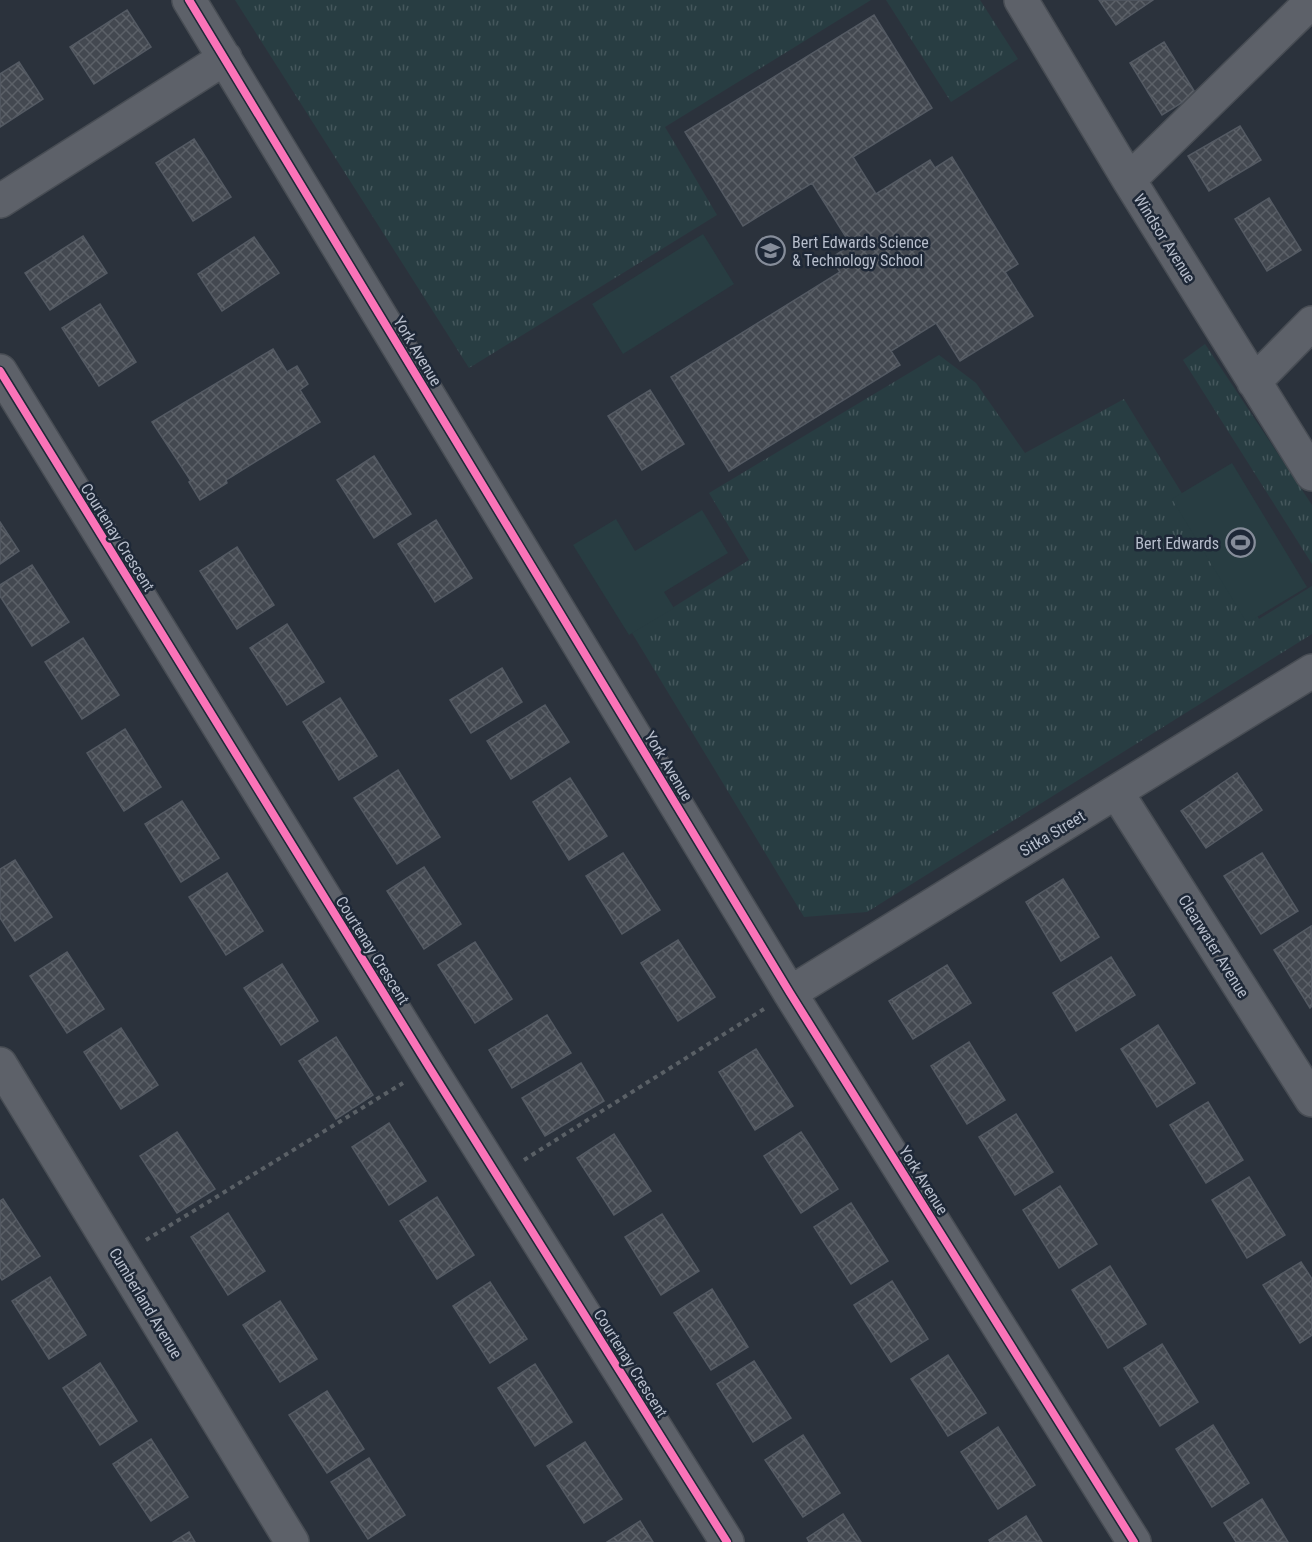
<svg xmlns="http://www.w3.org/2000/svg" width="1312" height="1542" viewBox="0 0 1312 1542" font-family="'Roboto Condensed',sans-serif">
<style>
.grass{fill:url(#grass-tufts)}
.green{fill:#283d42}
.building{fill:url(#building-cross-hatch);stroke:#545a63;stroke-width:1.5}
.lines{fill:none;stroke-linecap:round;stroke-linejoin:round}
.minor-casing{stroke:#484d54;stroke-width:36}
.path{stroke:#5a6066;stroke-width:4;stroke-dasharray:4.5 4.5;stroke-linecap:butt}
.minor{stroke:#5d6169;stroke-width:33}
.cycleway-casing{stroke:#1e2837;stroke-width:11}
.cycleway{stroke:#fb73b8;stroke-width:8}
.labels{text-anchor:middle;stroke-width:5;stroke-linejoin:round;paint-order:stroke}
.street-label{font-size:16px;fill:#b7becc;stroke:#1e2837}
.poi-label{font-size:16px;fill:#b7becc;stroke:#1e2837;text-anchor:start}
</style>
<defs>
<pattern id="grass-tufts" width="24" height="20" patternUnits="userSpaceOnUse" patternTransform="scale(1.5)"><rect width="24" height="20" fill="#283d42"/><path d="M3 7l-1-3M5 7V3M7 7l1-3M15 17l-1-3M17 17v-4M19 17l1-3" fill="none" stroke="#45575c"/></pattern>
<pattern id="building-cross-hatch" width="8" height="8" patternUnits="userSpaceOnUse" patternTransform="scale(1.5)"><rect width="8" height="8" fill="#434850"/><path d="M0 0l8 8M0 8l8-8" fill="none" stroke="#5c6168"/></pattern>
</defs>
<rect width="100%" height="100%" fill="#2b323c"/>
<!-- grass -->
<path class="grass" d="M235 0H871L665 127 717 215 469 368Z
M886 0H980L1018 59 951 102Z
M1205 344 1312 505V564L1183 360Z
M939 355 976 383 1025 453 1124 399 1259 619 1312 586V634L867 912 804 917 632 633 749 560 709 493Z"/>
<!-- green -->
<path class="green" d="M703 234 734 284 623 354 592 304Z
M1232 463 1307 587 1247 623 1172 499Z
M702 510 728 553 664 592 674 608 629 635 573 545 616 519 635 551Z"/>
<!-- building -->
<path class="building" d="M1099 0H1153L1116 25Z
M127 10 151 47 94 84 70 47Z
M874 15 932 108 853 157 876 194 930 160 935 168 952 157 1018 264 1005 272 1033 316 960 361 936 323 891 351 900 365 729 471 671 377 840 272 831 258 851 245 812 183 743 226 685 132Z
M1164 42 1196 94 1162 115 1130 63Z
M19 62 43 99 0 127V74Z
M1240 126 1261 160 1209 191 1188 156Z
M194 139 231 197 193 221 156 163Z
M1269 198 1301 250 1267 271 1235 219Z
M83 236 107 273 50 310 25 273Z
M254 237 279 273 222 311 198 274Z
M100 304 136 362 99 386 62 328Z
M273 349 287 372 297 366 308 384 300 390 320 422 226 480 227 483 200 500 189 482 191 481 152 422Z
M650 390 684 444 642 470 608 416Z
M374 456 411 514 374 538 337 480Z
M436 520 472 578 435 602 398 544Z
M0 522 19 551 0 564Z
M237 547 274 605 237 629 200 571Z
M32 565 69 622 32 646 0 596V585Z
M287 624 324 682 287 705 250 648Z
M83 638 119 695 82 719 45 662Z
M502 668 522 702 471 733 450 700Z
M340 698 377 756 339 780 303 722Z
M545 705 569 742 511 779 487 741Z
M125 729 161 787 124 811 87 753Z
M398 770 440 837 397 864 354 798Z
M1237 773 1262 810 1206 848 1181 811Z
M570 778 607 836 569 860 533 802Z
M182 801 219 858 181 882 145 824Z
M623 853 660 910 622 934 586 876Z
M1262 853 1298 911 1261 934 1224 876Z
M15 860 52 917 15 941 0 918V869Z
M424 867 461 924 424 949 387 891Z
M227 873 263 931 226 955 189 897Z
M1063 879 1099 937 1061 961 1026 902Z
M1311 926 1312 1006 1310 1008 1274 950Z
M678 940 715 997 678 1021 641 963Z
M475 942 512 999 475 1023 438 965Z
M67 952 104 1009 67 1033 30 976Z
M1111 957 1135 995 1076 1031 1053 993Z
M282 964 318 1021 281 1045 244 988Z
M947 965 971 1003 913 1039 889 1001Z
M547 1015 571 1053 512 1088 489 1050Z
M1158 1025 1195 1083 1157 1107 1121 1049Z
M121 1028 158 1085 121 1109 84 1052Z
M336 1037 373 1095 336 1119 299 1061Z
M969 1042 1005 1100 967 1124 931 1066Z
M756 1049 793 1106 755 1130 719 1072Z
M581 1063 604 1101 545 1136 522 1098Z
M1208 1102 1243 1160 1206 1183 1170 1125Z
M1016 1114 1053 1172 1015 1195 979 1137Z
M389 1123 426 1181 389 1205 352 1147Z
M177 1132 215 1189 177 1213 140 1156Z
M801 1132 838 1189 801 1213 764 1156Z
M614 1134 651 1191 614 1215 577 1158Z
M1249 1177 1285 1235 1247 1258 1212 1200Z
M1060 1186 1097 1244 1059 1268 1023 1210Z
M437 1197 474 1255 437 1279 400 1221Z
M3 1199 40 1256 2 1280 0 1277V1201Z
M851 1203 888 1261 851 1284 814 1227Z
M228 1213 265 1271 228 1295 191 1237Z
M662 1214 699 1271 661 1295 625 1237Z
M1301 1262 1312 1279V1335L1300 1343 1263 1285Z
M1110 1266 1146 1324 1108 1348 1072 1290Z
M50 1277 86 1335 49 1359 12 1301Z
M892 1281 928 1339 891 1362 854 1305Z
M490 1282 527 1339 490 1363 453 1306Z
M712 1289 748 1347 711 1370 674 1313Z
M280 1301 317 1359 280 1382 243 1325Z
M1162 1344 1198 1402 1160 1426 1124 1368Z
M948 1355 986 1413 948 1436 911 1379Z
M754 1361 791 1418 753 1442 717 1384Z
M100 1363 137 1421 100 1445 63 1388Z
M535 1364 572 1422 535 1446 498 1388Z
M327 1391 364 1449 327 1473 289 1415Z
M1213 1425 1249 1483 1212 1507 1176 1449Z
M998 1427 1035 1485 998 1509 961 1452Z
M803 1435 840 1493 803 1517 765 1460Z
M151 1439 188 1497 151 1521 113 1464Z
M585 1442 622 1499 584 1523 547 1466Z
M369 1458 405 1515 368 1539 331 1482Z
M1262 1499 1288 1542H1236L1224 1523Z
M843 1514 861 1542H809L807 1538Z
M1026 1516 1042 1542H990L989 1540Z
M640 1521 653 1542H607Z
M189 1532 195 1542H173Z"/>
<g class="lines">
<defs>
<path id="minor" d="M189 0 790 993 1134 1542
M1021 0 1129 180 1312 474
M1129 180 1312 1
M0 201 225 58
M0 371 429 1067 727 1542
M1254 382 1312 323
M1117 793 1312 1100
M790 993 1312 671
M0 1064 292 1542"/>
</defs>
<!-- minor casing -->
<use href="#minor" class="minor-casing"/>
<!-- path -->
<path class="path" d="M524 1160 764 1009
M146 1240 403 1083"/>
<!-- minor -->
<use href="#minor" class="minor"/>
<defs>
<path id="cycleway" d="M189 0 790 993 1134 1542
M0 371 429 1067 727 1542"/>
</defs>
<!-- cycleway casing -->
<use href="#cycleway" class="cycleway-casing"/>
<!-- cycleway -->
<use href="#cycleway" class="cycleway"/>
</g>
<!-- icons -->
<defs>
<symbol id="school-ring" viewBox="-11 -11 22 22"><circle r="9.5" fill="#1e2837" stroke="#868d9a" stroke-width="1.5"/><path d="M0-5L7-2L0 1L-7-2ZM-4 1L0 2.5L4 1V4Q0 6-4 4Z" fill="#868d9a"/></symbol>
<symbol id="stadium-ring" viewBox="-11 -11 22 22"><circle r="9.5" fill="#1e2837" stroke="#868d9a" stroke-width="1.5"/><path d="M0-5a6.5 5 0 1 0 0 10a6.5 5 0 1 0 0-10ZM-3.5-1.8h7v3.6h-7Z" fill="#868d9a"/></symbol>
</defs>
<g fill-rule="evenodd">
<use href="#school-ring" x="754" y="234" width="33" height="33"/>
<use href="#stadium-ring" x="1224" y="526" width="33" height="33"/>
</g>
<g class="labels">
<!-- street labels -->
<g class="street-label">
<text transform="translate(1165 238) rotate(58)" y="6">Windsor Avenue</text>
<text transform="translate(418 351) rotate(59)" y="6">York Avenue</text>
<text transform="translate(118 537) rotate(58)" y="6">Courtenay Crescent</text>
<text transform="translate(669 766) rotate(59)" y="6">York Avenue</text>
<text transform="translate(1052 833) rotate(-31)" y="6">Sitka Street</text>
<text transform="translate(1214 946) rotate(58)" y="6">Clearwater Avenue</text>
<text transform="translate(373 950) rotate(58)" y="6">Courtenay Crescent</text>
<text transform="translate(924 1180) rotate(58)" y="6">York Avenue</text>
<text transform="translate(146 1303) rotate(59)" y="6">Cumberland Avenue</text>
<text transform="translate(631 1363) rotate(58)" y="6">Courtenay Crescent</text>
</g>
<!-- poi labels -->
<g class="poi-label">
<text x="792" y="248">Bert Edwards Science<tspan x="792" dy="18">&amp; Technology School</tspan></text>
<text x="1219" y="549" text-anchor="end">Bert Edwards</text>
</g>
</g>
</svg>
